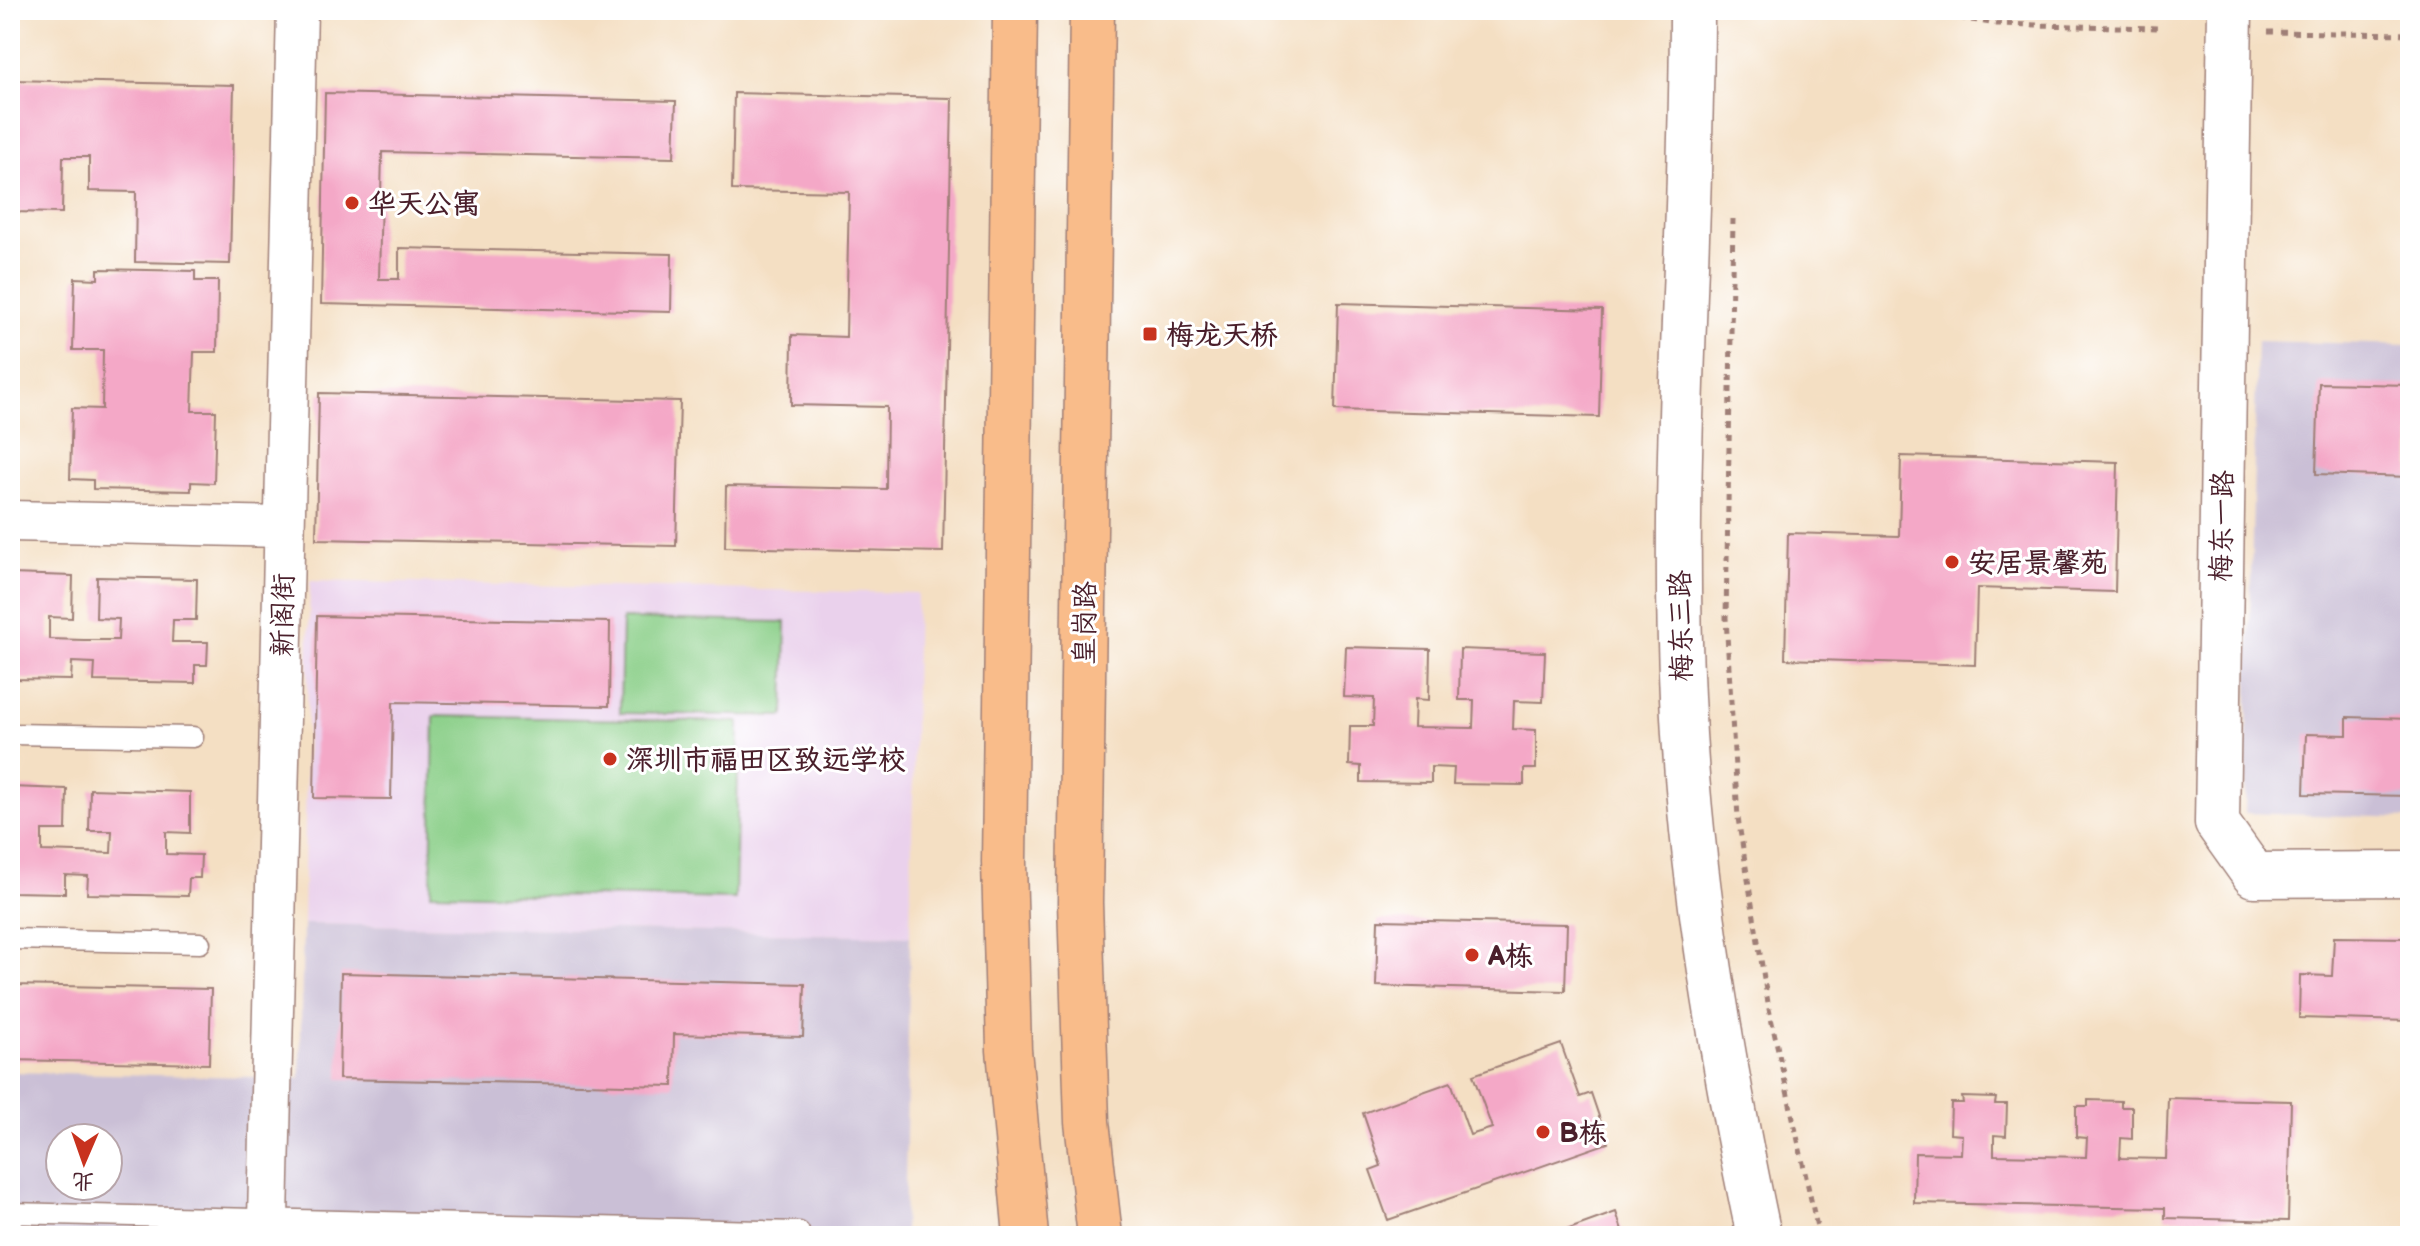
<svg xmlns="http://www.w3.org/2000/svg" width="2420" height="1246" viewBox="0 0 2420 1246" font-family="'Balsamiq Sans','LXGW WenKai TC',sans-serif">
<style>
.built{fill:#ead1ec}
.industrial{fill:#cabfd6;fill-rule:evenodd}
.green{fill:#8acf88;stroke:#6a775a;stroke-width:2}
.building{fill:#f4a8c7}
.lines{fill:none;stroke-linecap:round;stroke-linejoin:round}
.service-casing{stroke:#9f7f77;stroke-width:23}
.minor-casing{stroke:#9f7f77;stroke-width:43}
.tertiary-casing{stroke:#9f7f77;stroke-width:47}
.trunk-casing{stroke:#9f7f77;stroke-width:47}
.path{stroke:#9f7f77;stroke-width:5;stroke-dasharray:6 6;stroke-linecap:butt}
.service{stroke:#fff;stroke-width:20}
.minor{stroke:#fff;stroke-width:40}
.tertiary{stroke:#fff;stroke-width:44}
.trunk{stroke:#f9bc8a;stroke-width:44}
.poi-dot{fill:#c8321e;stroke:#fff;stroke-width:3}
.labels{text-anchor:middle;stroke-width:6;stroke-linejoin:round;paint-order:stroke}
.poi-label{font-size:28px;font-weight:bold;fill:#4a1f2b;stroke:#fff;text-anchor:start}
.street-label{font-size:28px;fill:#4a1f2b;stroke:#fff}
</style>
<rect width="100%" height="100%" fill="#fff"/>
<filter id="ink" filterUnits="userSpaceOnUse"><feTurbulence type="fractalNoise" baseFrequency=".0125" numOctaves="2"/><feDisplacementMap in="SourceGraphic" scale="16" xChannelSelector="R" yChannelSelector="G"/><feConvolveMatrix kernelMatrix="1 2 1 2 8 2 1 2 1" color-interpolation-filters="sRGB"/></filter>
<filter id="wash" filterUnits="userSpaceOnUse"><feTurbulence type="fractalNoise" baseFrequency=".006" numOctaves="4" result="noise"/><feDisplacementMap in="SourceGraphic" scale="32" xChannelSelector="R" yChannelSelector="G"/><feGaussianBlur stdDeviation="1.8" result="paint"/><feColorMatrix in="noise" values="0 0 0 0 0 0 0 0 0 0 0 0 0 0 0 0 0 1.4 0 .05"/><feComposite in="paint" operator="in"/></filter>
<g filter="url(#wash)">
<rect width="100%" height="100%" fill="#f4dfc3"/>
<!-- built -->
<path class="built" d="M310 581 917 593 910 936 303 924Z"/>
<!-- industrial -->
<path class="industrial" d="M2257 341 2410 345V818L2245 813Z
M303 924 910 936 904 1236H10V1072L300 1078ZM60 1138H108V1186H60Z"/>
<!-- green -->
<path class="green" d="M622 619 786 622 784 716 620 713Z
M434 716 739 722 735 899 431 893Z"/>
<g id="blocks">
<!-- building -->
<path class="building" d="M10 80 234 85 230 264 135 262 136 192 89 191V157H63L62 213 10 212Z
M325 93 676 101 674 158 382 152 379 279H399V248L672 254 671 312 321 304Z
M734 93 952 98 943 552 725 547 726 486 886 489 887 407 791 405 792 335 846 337 849 192 732 190Z
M98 269 195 271V281H218L217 352H194L192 411H216L214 483 191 482V491L93 489V480L70 479 72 408 102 409 103 350H73L75 278 98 279Z
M1338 303 1602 310 1599 417 1335 410Z
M2319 383 2410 385V477L2316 474Z
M319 393 680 401 676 546 316 539Z
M1901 456 2118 462 2115 592 1977 588 1975 665 1785 659 1788 533 1899 536Z
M10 574 73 576 72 618 49 617V639L84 640H118L119 619 96 618 97 577 197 579 196 620H173L172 642H208L207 665H195V683L94 681 95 663 72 662 71 680 10 679Z
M317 616 610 622 609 706 393 702 391 799 314 798Z
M1346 647 1430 649 1429 700 1415 699 1414 727 1473 728 1474 700H1459L1460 649 1545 652 1543 702 1514 701 1513 729 1536 730V769H1524V785L1453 784 1454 768 1431 767V783L1361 782V766L1349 765 1350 726H1373L1374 698 1344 697Z
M2347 717 2410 719V796L2304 794 2306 734 2347 735Z
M10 787 67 789 66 830H42V851L111 853 112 831H89L90 789 190 792V833L166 832V854L201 855 200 878H189L188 896 87 894 88 876 65 875V893L10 892Z
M1378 920 1567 924 1565 991 1376 986Z
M2334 937 2408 938 2410 1021 2299 1018 2300 975 2332 976Z
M341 973 805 984 803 1037 674 1034 673 1086 339 1079Z
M10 985 211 989 209 1064 10 1060Z
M1561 1044 1580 1097 1591 1093 1608 1143 1388 1220 1370 1170 1381 1166 1363 1113 1451 1082 1470 1135 1492 1128 1473 1075Z
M1962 1097 1996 1098 1995 1104H2007L2006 1136 1994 1135V1155L2086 1157 2087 1138 2076 1137V1106H2088V1100L2121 1101V1107H2132V1139L2121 1138 2120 1158 2166 1159 2168 1098 2291 1101 2288 1221 2165 1218V1208L1914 1203 1915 1153 1961 1154 1962 1135 1950 1134 1951 1103H1963Z
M1616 1212 1624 1236H1550Z"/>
</g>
</g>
<g filter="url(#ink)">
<use href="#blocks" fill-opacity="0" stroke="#9f7f77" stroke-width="2"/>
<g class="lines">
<defs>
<path id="service" d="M10 734 193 737
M10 939 200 943
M10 1213 799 1232V1236"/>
<path id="minor" d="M10 521 284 527
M268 1219 297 10"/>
<path id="tertiary" d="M1692 10C1692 239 1671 468 1682 697 1690 876 1722 1061 1759 1236
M2230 10 2217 823 2254 875 2410 874"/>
<path id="trunk" d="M1015 10 1004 862 1009 1050 1026 1236
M1092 10 1080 903 1087 1122 1100 1236"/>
</defs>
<!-- service casing -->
<use href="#service" class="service-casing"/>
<!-- minor casing -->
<use href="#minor" class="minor-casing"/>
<!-- tertiary casing -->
<use href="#tertiary" class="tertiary-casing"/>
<!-- trunk casing -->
<use href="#trunk" class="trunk-casing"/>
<!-- path -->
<path class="path" d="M1876 10 1917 11 1996 24 2158 28
M2268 32 2410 34
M1733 219 1726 618 1738 818 1769 1009 1819 1236"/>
<!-- service -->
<use href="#service" class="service"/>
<!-- minor -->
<use href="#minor" class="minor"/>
<!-- tertiary -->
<use href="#tertiary" class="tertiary"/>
<!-- trunk -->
<use href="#trunk" class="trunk"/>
</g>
</g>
<!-- markers -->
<g class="poi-dot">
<circle cx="352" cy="203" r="8"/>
<rect x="1142" y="326" width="16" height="16" rx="4"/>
<circle cx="1952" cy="562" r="8"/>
<circle cx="610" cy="759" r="8"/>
<circle cx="1472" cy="955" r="8"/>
<circle cx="1543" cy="1132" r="8"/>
</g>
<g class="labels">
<!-- poi labels -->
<g class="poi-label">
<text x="368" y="213">华天公寓</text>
<text x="1166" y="344">梅龙天桥</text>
<text x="1968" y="572">安居景馨苑</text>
<text x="626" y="769">深圳市福田区致远学校</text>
<text x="1488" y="965">A栋</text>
<text x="1559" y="1142">B栋</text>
</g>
<!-- street labels -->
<g class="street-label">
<text transform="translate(2221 526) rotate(-89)" y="10">梅东一路</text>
<text transform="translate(282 615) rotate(-89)" y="10">新阁街</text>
<text transform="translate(1084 623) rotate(-89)" y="10">皇岗路</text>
<text transform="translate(1680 626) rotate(-91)" y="10">梅东三路</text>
</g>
</g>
<!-- margin -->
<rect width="2420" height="1246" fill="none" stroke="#fff" stroke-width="40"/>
<!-- north arrow -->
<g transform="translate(84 1162) rotate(182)"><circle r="38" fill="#ffffff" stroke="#b7a5aa" stroke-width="2"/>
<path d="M0-6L14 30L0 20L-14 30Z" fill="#c8321e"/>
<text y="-12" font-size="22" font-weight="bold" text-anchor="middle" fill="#4a1f2b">北</text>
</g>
</svg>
